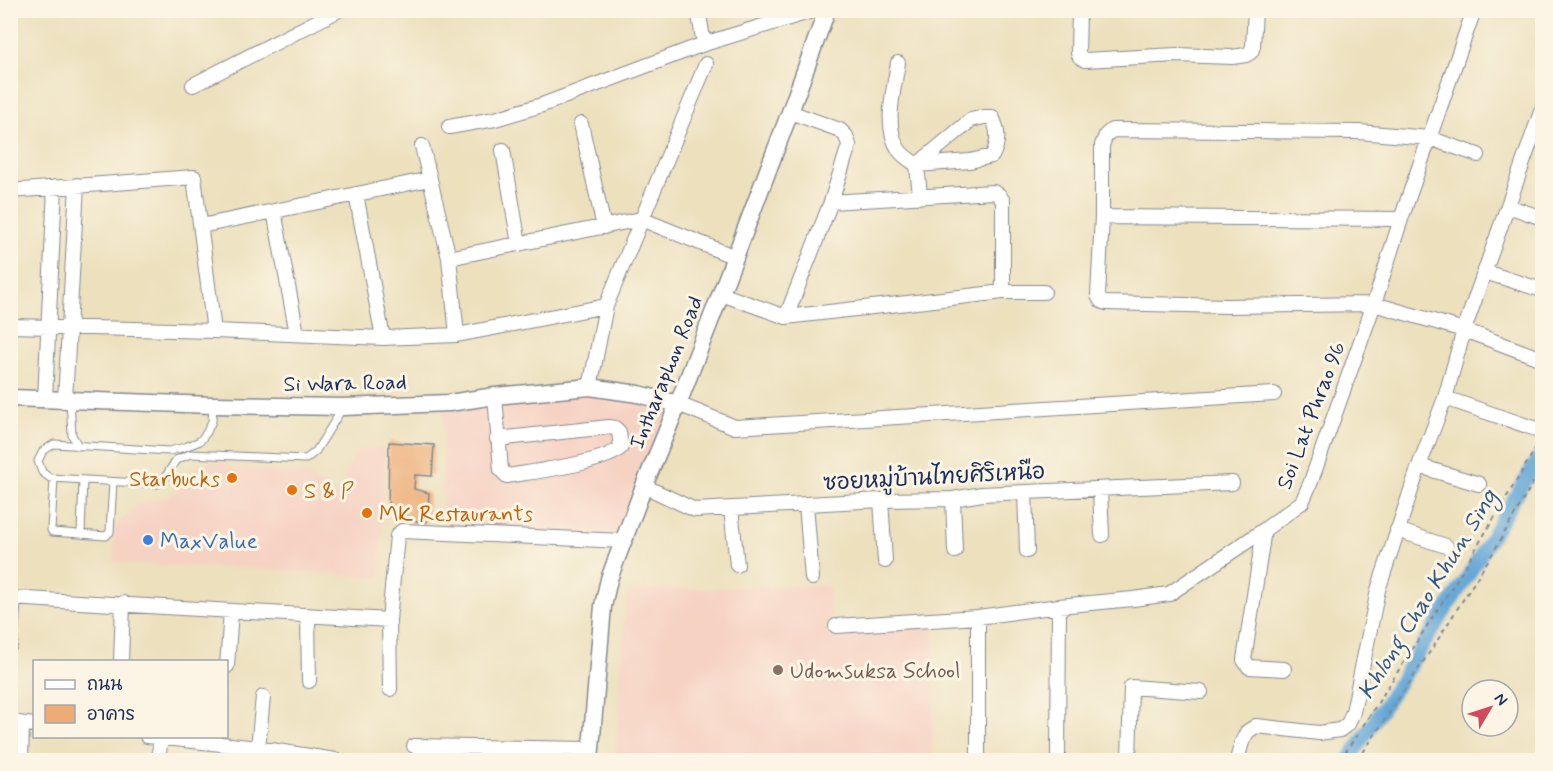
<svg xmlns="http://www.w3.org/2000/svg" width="1553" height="771" viewBox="0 0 1553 771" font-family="Mynerve,'Playpen Sans Thai',sans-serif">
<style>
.built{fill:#f6d2c3}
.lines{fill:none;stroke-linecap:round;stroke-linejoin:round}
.canal{stroke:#62a6d7;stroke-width:14}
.building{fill:#edac75}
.service-casing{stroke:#84888e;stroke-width:9}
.minor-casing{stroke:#84888e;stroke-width:16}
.tertiary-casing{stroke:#84888e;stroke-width:19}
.path{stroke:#84888e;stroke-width:2;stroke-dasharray:4.5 4.5;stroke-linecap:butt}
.service{stroke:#fff;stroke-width:7}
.minor{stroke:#fff;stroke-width:14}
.tertiary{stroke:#fff;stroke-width:16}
.food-dot{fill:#e8710a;stroke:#fcf5e5;stroke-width:2}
.shop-dot{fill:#3f7fe0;stroke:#fcf5e5;stroke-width:2}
.education-dot{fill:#8d6e63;stroke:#fcf5e5;stroke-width:2}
.labels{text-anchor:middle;stroke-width:6;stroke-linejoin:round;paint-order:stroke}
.street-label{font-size:22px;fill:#1b2f5e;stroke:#fcf5e5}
.food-label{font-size:22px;fill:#c56008;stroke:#fcf5e5;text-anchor:start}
.shop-label{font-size:22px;fill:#366cbe;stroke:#fcf5e5;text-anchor:start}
.education-label{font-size:22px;fill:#785e54;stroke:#fcf5e5;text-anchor:start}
.water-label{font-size:24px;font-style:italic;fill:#345988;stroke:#fcf5e5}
</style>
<rect width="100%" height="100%" fill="#fcf5e5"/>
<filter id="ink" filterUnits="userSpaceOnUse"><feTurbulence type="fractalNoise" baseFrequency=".0167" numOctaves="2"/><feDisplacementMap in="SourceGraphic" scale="12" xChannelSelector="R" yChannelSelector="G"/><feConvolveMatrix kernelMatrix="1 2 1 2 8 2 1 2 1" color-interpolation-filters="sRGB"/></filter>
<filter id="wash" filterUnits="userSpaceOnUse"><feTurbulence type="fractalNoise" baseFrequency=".008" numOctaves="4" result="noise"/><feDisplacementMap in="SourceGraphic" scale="24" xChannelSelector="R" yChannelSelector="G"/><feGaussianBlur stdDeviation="1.35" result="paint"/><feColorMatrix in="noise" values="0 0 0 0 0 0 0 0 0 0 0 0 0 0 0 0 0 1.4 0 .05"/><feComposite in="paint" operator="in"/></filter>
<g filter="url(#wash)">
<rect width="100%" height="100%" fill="#ece0bd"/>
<!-- built -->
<path class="built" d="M605 383 679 403 625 533 442 532 444 405Z
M385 447 380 577 263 569 114 563V529L138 504 169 497 200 464 219 460 233 468 305 474 321 484 333 494 342 490 349 465 357 451Z
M828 585 832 631 935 627 932 760H615L627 590Z"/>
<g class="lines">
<!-- canal -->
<path class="canal" d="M1349 760 1471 571 1542 452"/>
</g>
<g id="blocks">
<!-- building -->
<path class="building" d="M389 442 434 445 432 476 415 475 414 489 429 493 427 522 406 521V510L388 509Z"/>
</g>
</g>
<g filter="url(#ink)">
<use href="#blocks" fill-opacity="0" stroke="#84888e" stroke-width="1.5"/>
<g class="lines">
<defs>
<path id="service" d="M70 400 72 435 78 446
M213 406 212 421 207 432 200 441 185 447 169 451 54 444 43 451 38 461 42 472 50 478 158 484 164 479 176 460 190 454 306 459 316 451 342 409
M54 479 51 530 52 532 106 536 110 532 113 482
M81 534 83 480"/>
<path id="minor" d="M698 10 704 44 815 10
M1079 10 1078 53 1080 57 1085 60 1176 55 1232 57 1246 55 1251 52 1253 46 1255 10
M898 63C894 90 883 126 899 150 903 156 911 161 917 165L920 196
M193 85 339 10
M984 117H992C999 130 999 143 992 156L970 161 917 165 971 120Z
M581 124 604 227
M449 127 495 119 542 105 704 44
M422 146 449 258 457 335
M503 150 519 244
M1478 155 1429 138 1359 132 1112 130 1106 135 1102 145V217L1098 296 1101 301 1106 303 1227 306 1374 304 1464 330 1542 359
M10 191 194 177 214 331
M356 194 383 338
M1508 206 1542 218
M274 211 297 334
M1102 217 1401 219
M201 226 430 179
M449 258 641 219 735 257
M1485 272 1542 290
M1003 292H1044
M721 294 786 317 1003 292V201L999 195 993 192 831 202
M786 317 831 202 849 145 846 136 840 130 790 112
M10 326 214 331 383 338 457 335 606 306
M590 387 606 306 706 64
M495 396 501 470 507 476C530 472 608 463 621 447L619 432 615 428 609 427 497 439
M1445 398 1536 429
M45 399 55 187
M65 400 77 185
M678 404 735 427 1274 394
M1419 466 1479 484
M644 486 695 510 881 500 953 499 982 494 1232 483
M1100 489 1102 535
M1025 492 1027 551
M953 499 955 551
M881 500 885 561
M806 504 812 578
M731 508 737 565
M1264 530 1244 660 1249 667 1284 669
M1397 530 1446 546
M10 598 389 620
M308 615 309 681
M978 617V760
M836 626 978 617 1059 606 1133 599 1169 594 1264 530 1302 502 1310 484 1374 304 1401 219 1474 10
M10 645 14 598
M121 662 123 603
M227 666 231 611
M390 689 389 620 397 536 402 531 623 541
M10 722 34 725
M147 736 258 748 335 760
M414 746 591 749
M258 748 263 697
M21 760 22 724
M158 760 161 738
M1058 760 1059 606
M1129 760 1131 687 1201 692
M1237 760 1242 742 1247 732 1256 726 1319 733 1340 730 1348 724 1353 712 1378 590 1419 466 1445 398 1464 330 1542 109"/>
<path id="tertiary" d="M10 398 213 405 343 407 449 403 495 396 590 387 638 394 678 404
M590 760 603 606 609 579 644 486 678 404 735 257 790 112 827 10"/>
</defs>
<!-- service casing -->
<use href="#service" class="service-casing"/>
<!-- minor casing -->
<use href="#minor" class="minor-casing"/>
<!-- tertiary casing -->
<use href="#tertiary" class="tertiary-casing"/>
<!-- path -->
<path class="path" d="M1363 726 1466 565 1539 443
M1340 760 1357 735
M1358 760 1435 644 1494 551 1542 467"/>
<!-- service -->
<use href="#service" class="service"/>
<!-- minor -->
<use href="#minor" class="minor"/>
<!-- tertiary -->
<use href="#tertiary" class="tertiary"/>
</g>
</g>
<!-- markers -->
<g class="food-dot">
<circle cx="232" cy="478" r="6"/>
<circle cx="292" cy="490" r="6"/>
<circle cx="367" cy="513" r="6"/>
</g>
<circle class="shop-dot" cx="148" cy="540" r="6"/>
<circle class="education-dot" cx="778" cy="670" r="6"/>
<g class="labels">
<!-- street labels -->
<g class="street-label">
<text transform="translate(665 372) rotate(-68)" y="8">Intharaphon Road</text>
<text transform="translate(345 382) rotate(-1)" y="8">Si Wara Road</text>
<text transform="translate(1310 415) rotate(-69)" y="8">Soi Lat Phrao 96</text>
<text transform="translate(934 476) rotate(-3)" y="8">ซอยหมู่บ้านไทยศิริเหนือ</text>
</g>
<!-- food labels -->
<g class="food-label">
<text x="220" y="486" text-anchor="end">Starbucks</text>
<text x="304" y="498">S &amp; P</text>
<text x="379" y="521">MK Restaurants</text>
</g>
<!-- shop labels -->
<g class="shop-label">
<text x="160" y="548">MaxValue</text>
</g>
<!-- education labels -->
<g class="education-label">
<text x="790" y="678">Udomsuksa School</text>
</g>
<!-- water labels -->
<g class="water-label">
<text transform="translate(1427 594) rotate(-58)" y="8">Khlong Chao Khun Sing</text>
</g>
</g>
<!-- margin -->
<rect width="1553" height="771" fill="none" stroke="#fcf5e5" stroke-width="36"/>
<!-- legend -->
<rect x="33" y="660" width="195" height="78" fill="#fcf5e5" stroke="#a2a6af" stroke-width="1.5"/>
<rect x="45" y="680" width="30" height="9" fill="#ffffff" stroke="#a2a6af" stroke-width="1.5"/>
<text x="87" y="690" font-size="18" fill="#1b2f5e">ถนน</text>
<rect x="45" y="705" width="30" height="18" fill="#edac75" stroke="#a2a6af" stroke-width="1.5"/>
<text x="87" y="720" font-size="18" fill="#1b2f5e">อาคาร</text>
<!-- north arrow -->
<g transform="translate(1490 708) rotate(51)"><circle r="28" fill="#fcf5e5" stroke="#a2a6af" stroke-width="1.5"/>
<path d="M0-4.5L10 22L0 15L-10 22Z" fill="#d1495b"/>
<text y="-9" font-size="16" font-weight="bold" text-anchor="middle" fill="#1b2f5e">N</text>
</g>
</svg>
